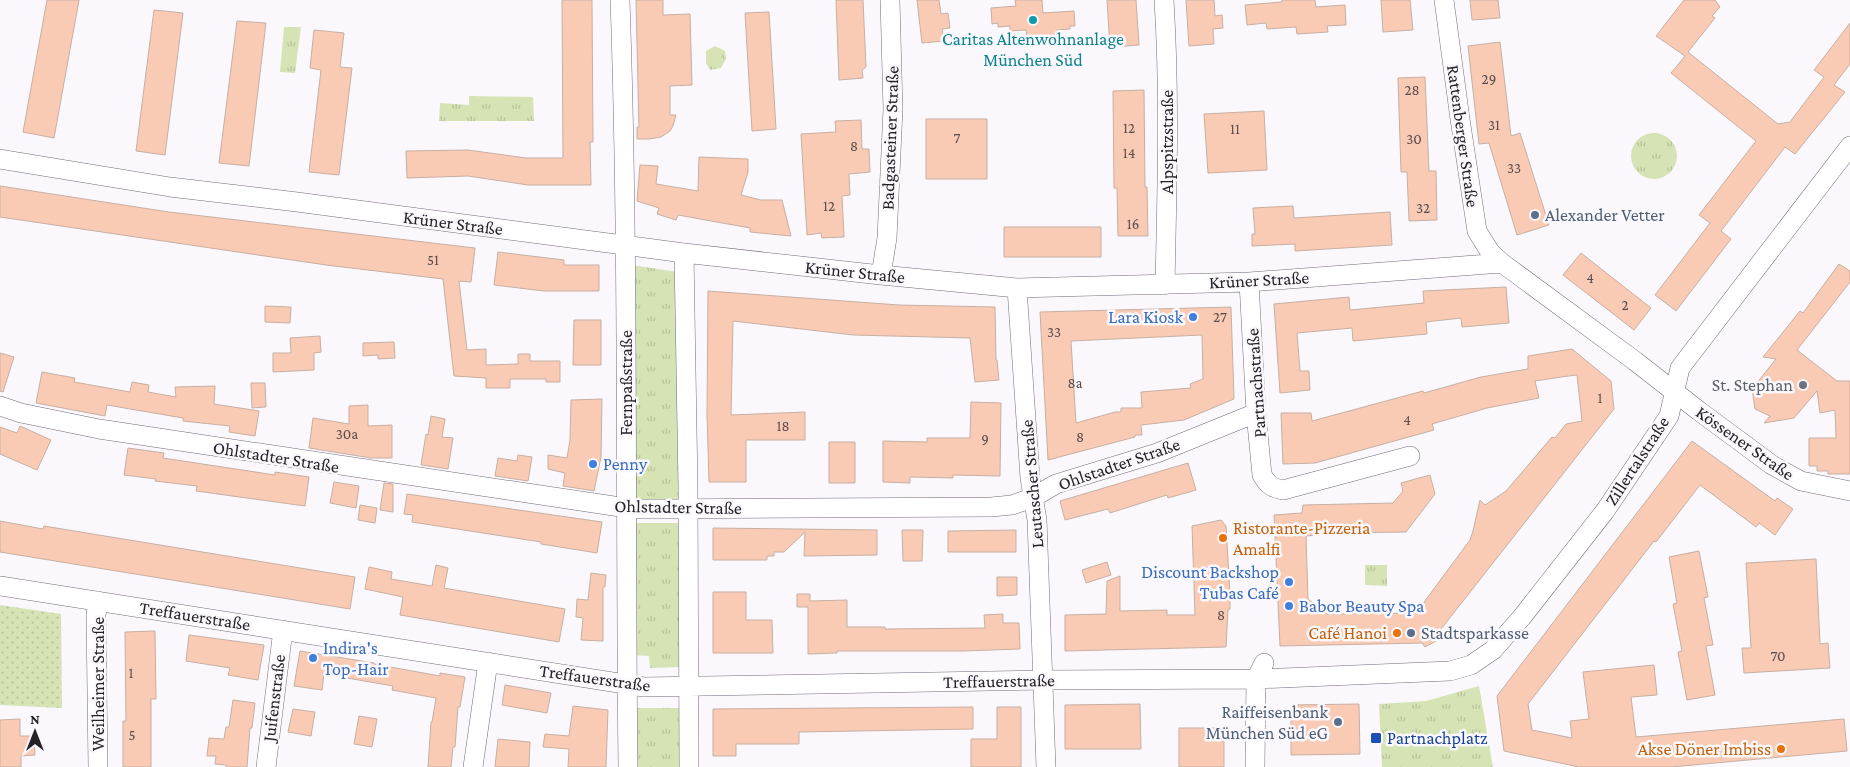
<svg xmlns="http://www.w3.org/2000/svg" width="1850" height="767" viewBox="0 0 1850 767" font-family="'Crimson Pro',serif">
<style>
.grass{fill:url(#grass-dots)}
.park{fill:url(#park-tufts)}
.building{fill:#f9cbb4;stroke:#c7afa3;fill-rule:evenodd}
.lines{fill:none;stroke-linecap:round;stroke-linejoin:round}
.street-casing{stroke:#756a7e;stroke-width:20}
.street{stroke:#fff;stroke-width:19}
.culture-dot{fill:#0f9aa8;stroke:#faf8fc;stroke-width:2}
.service-dot{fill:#5c6f8a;stroke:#faf8fc;stroke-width:2}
.shop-dot{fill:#3f7fe0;stroke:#faf8fc;stroke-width:2}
.worship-dot{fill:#6b7280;stroke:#faf8fc;stroke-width:2}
.food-dot{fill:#e8710a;stroke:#faf8fc;stroke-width:2}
.transit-dot{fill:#1a4fb4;stroke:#faf8fc;stroke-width:2}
.labels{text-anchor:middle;stroke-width:5;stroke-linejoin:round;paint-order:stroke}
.number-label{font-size:15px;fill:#5a4c4c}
.culture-label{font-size:18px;fill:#0d838f;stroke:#faf8fc}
.street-label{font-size:18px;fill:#252129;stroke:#faf8fc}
.service-label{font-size:18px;fill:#4e5e75;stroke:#faf8fc;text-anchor:start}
.shop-label{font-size:18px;fill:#366cbe;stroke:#faf8fc;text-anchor:start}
.worship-label{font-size:18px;fill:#5b616d;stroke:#faf8fc;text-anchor:end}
.food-label{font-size:18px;fill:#c56008;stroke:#faf8fc;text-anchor:end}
.transit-label{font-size:18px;fill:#164399;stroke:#faf8fc;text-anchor:start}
</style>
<defs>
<pattern id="grass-dots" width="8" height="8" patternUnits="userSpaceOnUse" patternTransform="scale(1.25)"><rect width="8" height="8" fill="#d6e3b4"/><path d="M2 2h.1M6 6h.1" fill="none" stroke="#b8c29b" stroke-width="1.8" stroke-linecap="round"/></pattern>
<pattern id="park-tufts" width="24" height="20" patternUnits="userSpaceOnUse" patternTransform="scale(1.25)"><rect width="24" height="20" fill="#d6e3b4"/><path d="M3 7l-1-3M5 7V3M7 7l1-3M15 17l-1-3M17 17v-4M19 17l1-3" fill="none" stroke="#b8c29b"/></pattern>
</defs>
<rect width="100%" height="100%" fill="#faf8fc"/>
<!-- grass -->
<path class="grass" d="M0 605 61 614 62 708 0 705Z"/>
<!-- park -->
<path class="park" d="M284 27H301L295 73 280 72Z
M715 46 725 51 726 59 721 68 710 70 706 63V51Z
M469 96 533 97 534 121H439L440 103 469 105Z
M1631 156a23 23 0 1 1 46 0a23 23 0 1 1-46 0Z
M632 265 678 272 680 499H634Z
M632 523H679L681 667 650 668 649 656 633 655Z
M1365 565H1387V586L1365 585Z
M1479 686 1493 767H1382L1379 704 1426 701Z
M637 708H682V767H637Z"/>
<!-- building -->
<path class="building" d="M47 0H79L54 138 23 132Z
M562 0H592L593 142H590L591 185H528L468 176 407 178 406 151 468 150 526 158H563Z
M636 0H663V15L690 14 692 85 670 86V115H676L673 126 670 131 661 137 649 139H637V127H639Z
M836 0H863L866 67 862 70 863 78 839 80Z
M917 0H939L941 14 948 13 950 28 942 29 944 41 922 43Z
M1015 0H1042L1043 13 1074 11 1075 26H1070V29L1057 30 1058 36 1027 38 1026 30 1010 31V26L998 27V23L992 24 991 8 1016 6Z
M1107 0H1136L1139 45 1110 47Z
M1186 0H1214L1215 16 1222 15 1223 28 1213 29 1214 44 1189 46Z
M1282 0H1315L1316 7 1345 5 1346 25 1327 26 1328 32 1297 34 1296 27 1267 29 1266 23 1247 25 1245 5 1282 2Z
M1381 0H1410L1413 30 1383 32Z
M1470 0H1498L1500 18 1472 20Z
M1684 0H1715L1720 7 1712 16 1715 18 1688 52 1778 124 1790 122 1824 77 1814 70 1850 23V64L1834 85 1845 92 1795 154 1785 147 1721 231 1731 239 1676 311 1655 295 1710 223 1699 215 1756 141 1671 73 1685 56 1656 36Z
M154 10 183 13 165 155 136 151Z
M769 12 776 129 752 131 745 13Z
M237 21 266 23 249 166 219 163Z
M314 30 344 33 340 67 352 68 339 175 309 172 321 70 310 68Z
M1500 42 1511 136 1520 133 1549 225 1517 235 1489 143 1479 144 1468 46Z
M1425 77 1429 171H1436L1437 220 1409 221 1407 172H1401L1398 78Z
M1144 90 1145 187H1147L1148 236H1118L1117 188H1114L1113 91Z
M1264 111 1267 170 1208 173 1204 114Z
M926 119H987V179H926Z
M861 120 862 149H869L870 172 849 174 850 195 842 196 844 237 822 238 821 233 807 235 801 134 836 132 835 121Z
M699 157 748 159V172L741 195 761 200H782L791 236 750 232V228L678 215 676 220 657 214 659 208 637 201 640 165 658 166 656 184 698 191Z
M0 186 169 212 475 248 471 282 459 281 467 350 486 349V365L518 364V354H530V361H560V382H546V379H510V388H486V378L454 376 443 279 326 265 0 217Z
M1293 206 1294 218 1390 212 1392 245 1295 251V244L1252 246V234H1255L1253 208Z
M1004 227H1101V257H1004Z
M498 252 564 260V265H599V291H544L494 285Z
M1581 253 1651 308 1634 330 1563 275Z
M1839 264 1850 271V282L1797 350 1837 381H1850V474H1828V471H1817V466H1809V438H1836L1835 410 1820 413 1817 391 1794 418 1764 423 1770 416 1755 409 1752 389 1776 359 1763 357 1800 311 1803 313Z
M1506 287 1509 323 1462 327 1461 318 1426 322 1427 334 1353 341 1352 328 1297 333 1300 371H1309L1310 390 1280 393 1274 304 1349 297 1350 310 1424 303 1423 291Z
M708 291 899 305 995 307 996 360H997L999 380 975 382 970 338 853 335 733 321 731 415 805 412V440H746V482H709L707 415Z
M265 306 291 307 290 323 265 322Z
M1231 307 1234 399 1184 420 1141 425 1142 435H1135V437L1048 460 1040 312ZM1202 335 1203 379 1190 384 1191 388 1141 392 1142 408H1121V412H1115L1076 423 1071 341Z
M574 320H601V365H573Z
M320 336 321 352 314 353V370L273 372V353H291L290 338Z
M394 342 395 358 378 359V355L363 356V343Z
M1572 349 1611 381 1614 409 1434 638 1436 641 1425 647 1422 643 1280 646 1274 515 1302 513 1303 505 1393 503 1403 491 1401 483 1430 475 1435 494 1406 532 1336 533 1306 536 1308 599 1327 614 1416 613 1470 540 1473 531 1480 500 1485 505 1506 491 1552 437 1555 438 1566 424 1582 421 1577 375 1561 377 1535 381 1539 398 1487 408 1432 424 1434 430 1315 463 1283 464 1281 413H1311L1312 421 1423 391 1424 393 1481 377 1528 369V356Z
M0 353 14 357 3 392 0 391Z
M42 372 75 378 74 382 130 392 132 382 149 385 148 392 176 397 175 387 215 386 214 404 259 411 255 436 229 432 230 426 183 421V418L107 405 105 416 36 403Z
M251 383H265L266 407 252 408Z
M602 399 601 457 594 491 563 486 565 473 548 469V455L567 458 570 440 571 400Z
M971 402 1001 403 1000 476 953 475V478L910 477V483L883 482V441L927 442V438H970Z
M368 405V426L392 425V458H371L309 448 313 418 349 424V406Z
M431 416 445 419 442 437 453 438 448 469 421 465 426 434 428 435Z
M20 426 51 440 37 470 0 454V427L17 433Z
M1692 441 1775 501 1777 498 1793 509 1775 535 1759 523 1756 527 1700 485 1656 542 1654 541 1528 704 1532 730 1572 738 1570 721 1589 719 1583 672 1654 665 1657 695 1631 697 1636 737 1844 719 1847 751 1671 767H1579L1504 751 1497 696Z
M829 442H855V483H829Z
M128 448 164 453 163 458 275 475V472L309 477 305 506 196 491 197 486 155 481 156 479 124 475Z
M518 455 532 457 528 481 495 476 498 458 517 461Z
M1188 463 1196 490 1168 498 1167 495 1110 513 1108 509 1065 520 1060 501Z
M334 482 359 486 356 508 330 503Z
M384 483 393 484V512L380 510Z
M407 494 602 522 597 553 541 544V542L412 522 413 515 404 514Z
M360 505 377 508 375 523 358 520Z
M1221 520 1226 526 1230 594V609L1228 610 1226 647 1065 651V615L1106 614 1107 581 1120 576V611L1167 610V615H1195L1192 526Z
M0 521 43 529 44 526 355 577 350 609 0 552Z
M713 528 877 530V555L804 556 805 532 784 552H774V556H767V560H713Z
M902 530H923L922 561H903Z
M1016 530V552H948V531Z
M1699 551 1708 597 1704 598 1713 645 1706 646 1715 695 1687 700 1678 652 1682 651 1673 604 1677 603 1669 557Z
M1816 559 1820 644 1828 643 1830 668 1744 673 1742 648H1751L1746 563Z
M1107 562 1111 575 1086 583 1082 570Z
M436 565 448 568 444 588 565 609 559 642 400 615 403 597 365 589 369 567 392 572 391 579 432 586Z
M591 573 606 575 605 587H603V641L581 640 583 618 576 617 577 599 588 600Z
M997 577H1017V595L997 596Z
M713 592H746V620H772L773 653H713Z
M797 594H810V601L847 600V627H885V629L985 628 984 615 1003 614V623H1019L1020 649 963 651H837V653L808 654V607H797Z
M155 631 156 699H151V767H123V721H126L125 632Z
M189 635 264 645 258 680 228 675 230 668 186 661Z
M300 651 374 663V664L440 676V673L465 677 460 707H458L455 747H453L451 767H428L431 722H432L436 698 392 690 393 686 324 674 322 690 294 686Z
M505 685 551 693 547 713 502 705Z
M233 700 255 703 252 728H250L247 767H226V765L215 764 216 756H207L209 738 224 739 226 727H229Z
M1140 704 1141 749H1065V705Z
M1359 704 1360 754 1291 755V705Z
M573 706 608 710 606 767H568L569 749 543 747 545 734 569 736Z
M973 707V729L799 732V744H736V756H713V709Z
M997 707H1021V767H971V739H997Z
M293 709 315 712 311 736 288 732Z
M359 716 377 719 372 747 354 744Z
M20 719V736H34L35 755 21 756V767H0V720Z
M1179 728H1224V767H1179Z
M498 739 530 742 529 767H495Z"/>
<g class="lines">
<defs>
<path id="street" d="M620 0C629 256 625 511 628 767
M1164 0C1170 95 1167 190 1165 285
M1444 0 1460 119 1477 231 1490 252 1502 263
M0 159 170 187 297 202 684 253 881 275 1017 288 1249 282 1502 263 1635 361 1699 411 1772 465 1801 481 1850 491
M684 253 688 487 689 767
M881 275 887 238 893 109 890 0
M1249 282 1256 413 1262 475C1268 485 1272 488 1283 490L1410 456
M1017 288 1030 478 1037 520 1046 767
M0 406 21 413 99 429 627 508 643 509 991 507 1012 505 1032 498 1056 484 1157 453 1256 413
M0 586 644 687 1044 680 1256 679 1450 671 1471 665 1493 650 1522 617 1605 511 1669 416 1680 368 1850 146
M98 767 96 615 98 601
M266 767 283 630
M473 767 488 662
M1255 767 1256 679 1264 663"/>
</defs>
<!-- street casing -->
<use href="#street" class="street-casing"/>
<!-- street -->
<use href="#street" class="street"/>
</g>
<!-- markers -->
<circle class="culture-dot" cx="1033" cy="20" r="5"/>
<g class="service-dot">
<circle cx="1535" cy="215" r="5"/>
<circle cx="1411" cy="633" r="5"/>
<circle cx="1338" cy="722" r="5"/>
</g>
<g class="shop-dot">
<circle cx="1193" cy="317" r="5"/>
<circle cx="593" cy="464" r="5"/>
<circle cx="1289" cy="582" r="5"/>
<circle cx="1289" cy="606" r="5"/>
<circle cx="313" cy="658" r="5"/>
</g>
<circle class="worship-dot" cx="1803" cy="385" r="5"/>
<g class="food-dot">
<circle cx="1223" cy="538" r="5"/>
<circle cx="1397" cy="633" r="5"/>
<circle cx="1781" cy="749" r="5"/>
</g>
<rect class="transit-dot" x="1370" y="732" width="12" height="12" rx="2.5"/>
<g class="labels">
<!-- number labels -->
<g class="number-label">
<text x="1489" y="84">29</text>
<text x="1412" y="95">28</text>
<text x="1494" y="130">31</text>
<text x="1129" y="133">12</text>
<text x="1235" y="134">11</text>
<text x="957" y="143">7</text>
<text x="1414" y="144">30</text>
<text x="854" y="151">8</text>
<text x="1129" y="158">14</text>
<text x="1514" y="173">33</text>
<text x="829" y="211">12</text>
<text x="1423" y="213">32</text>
<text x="1133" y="229">16</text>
<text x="433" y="265">51</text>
<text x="1590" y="283">4</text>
<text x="1625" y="310">2</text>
<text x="1220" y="322">27</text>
<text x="1054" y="337">33</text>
<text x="1075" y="388">8a</text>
<text x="1600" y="403">1</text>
<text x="1407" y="425">4</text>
<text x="783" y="431">18</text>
<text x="347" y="439">30a</text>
<text x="1080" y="442">8</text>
<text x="985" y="444">9</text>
<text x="1221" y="620">8</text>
<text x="1778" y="661">70</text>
<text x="131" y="678">1</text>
<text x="132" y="740">5</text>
</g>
<!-- culture labels -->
<g class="culture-label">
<text x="1033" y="45">Caritas Altenwohnanlage<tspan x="1033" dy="21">München Süd</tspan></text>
</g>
<!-- street labels -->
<g class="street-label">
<text transform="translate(1463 136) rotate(82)" y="6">Rattenberger Straße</text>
<text transform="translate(890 138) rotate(-88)" y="6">Badgasteiner Straße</text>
<text transform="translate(1167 142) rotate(-90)" y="6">Alpspitzstraße</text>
<text transform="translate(453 223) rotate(7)" y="6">Krüner Straße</text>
<text transform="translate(855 272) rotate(6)" y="6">Krüner Straße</text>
<text transform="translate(1259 280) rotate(-3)" y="6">Krüner Straße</text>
<text transform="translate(626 383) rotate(-90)" y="6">Fernpaßstraße</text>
<text transform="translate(1256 383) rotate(-94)" y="6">Partnachstraße</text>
<text transform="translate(1745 443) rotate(35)" y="6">Kössener Straße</text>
<text transform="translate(276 457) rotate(9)" y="6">Ohlstadter Straße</text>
<text transform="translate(1637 461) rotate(-57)" y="6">Zillertalstraße</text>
<text transform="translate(1119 464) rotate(-19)" y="6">Ohlstadter Straße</text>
<text transform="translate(1032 484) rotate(-95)" y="6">Leutascher Straße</text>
<text transform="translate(678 507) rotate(1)" y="6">Ohlstadter Straße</text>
<text transform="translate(195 616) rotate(9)" y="6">Treffauerstraße</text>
<text transform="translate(595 678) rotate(8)" y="6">Treffauerstraße</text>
<text transform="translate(999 681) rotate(-1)" y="6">Treffauerstraße</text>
<text transform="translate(98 684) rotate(-90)" y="6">Weilheimer Straße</text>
<text transform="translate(274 698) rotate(-83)" y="6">Juifenstraße</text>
</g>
<!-- service labels -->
<g class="service-label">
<text x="1545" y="221">Alexander Vetter</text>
<text x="1421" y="639">Stadtsparkasse</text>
<text x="1328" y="718" text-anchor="end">Raiffeisenbank<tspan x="1328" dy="21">München Süd eG</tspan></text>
</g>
<!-- shop labels -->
<g class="shop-label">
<text x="1183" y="323" text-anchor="end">Lara Kiosk</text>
<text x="603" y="470">Penny</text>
<text x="1279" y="578" text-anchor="end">Discount Backshop<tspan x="1279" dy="21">Tubas Café</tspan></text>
<text x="1299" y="612">Babor Beauty Spa</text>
<text x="323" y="654">Indira's<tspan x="323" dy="21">Top-Hair</tspan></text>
</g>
<!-- worship labels -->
<g class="worship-label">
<text x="1793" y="391">St. Stephan</text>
</g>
<!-- food labels -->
<g class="food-label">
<text x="1233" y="534" text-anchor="start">Ristorante-Pizzeria<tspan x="1233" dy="21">Amalfi</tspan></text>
<text x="1387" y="639">Café Hanoi</text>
<text x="1771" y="755">Akse Döner Imbiss</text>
</g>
<!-- transit labels -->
<g class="transit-label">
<text x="1387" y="744">Partnachplatz</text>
</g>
</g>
<!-- north arrow -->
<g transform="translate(35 732)" stroke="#faf8fc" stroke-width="4" paint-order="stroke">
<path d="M0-4L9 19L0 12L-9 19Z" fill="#252129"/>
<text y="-8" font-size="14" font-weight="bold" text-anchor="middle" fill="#252129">N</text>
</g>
</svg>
